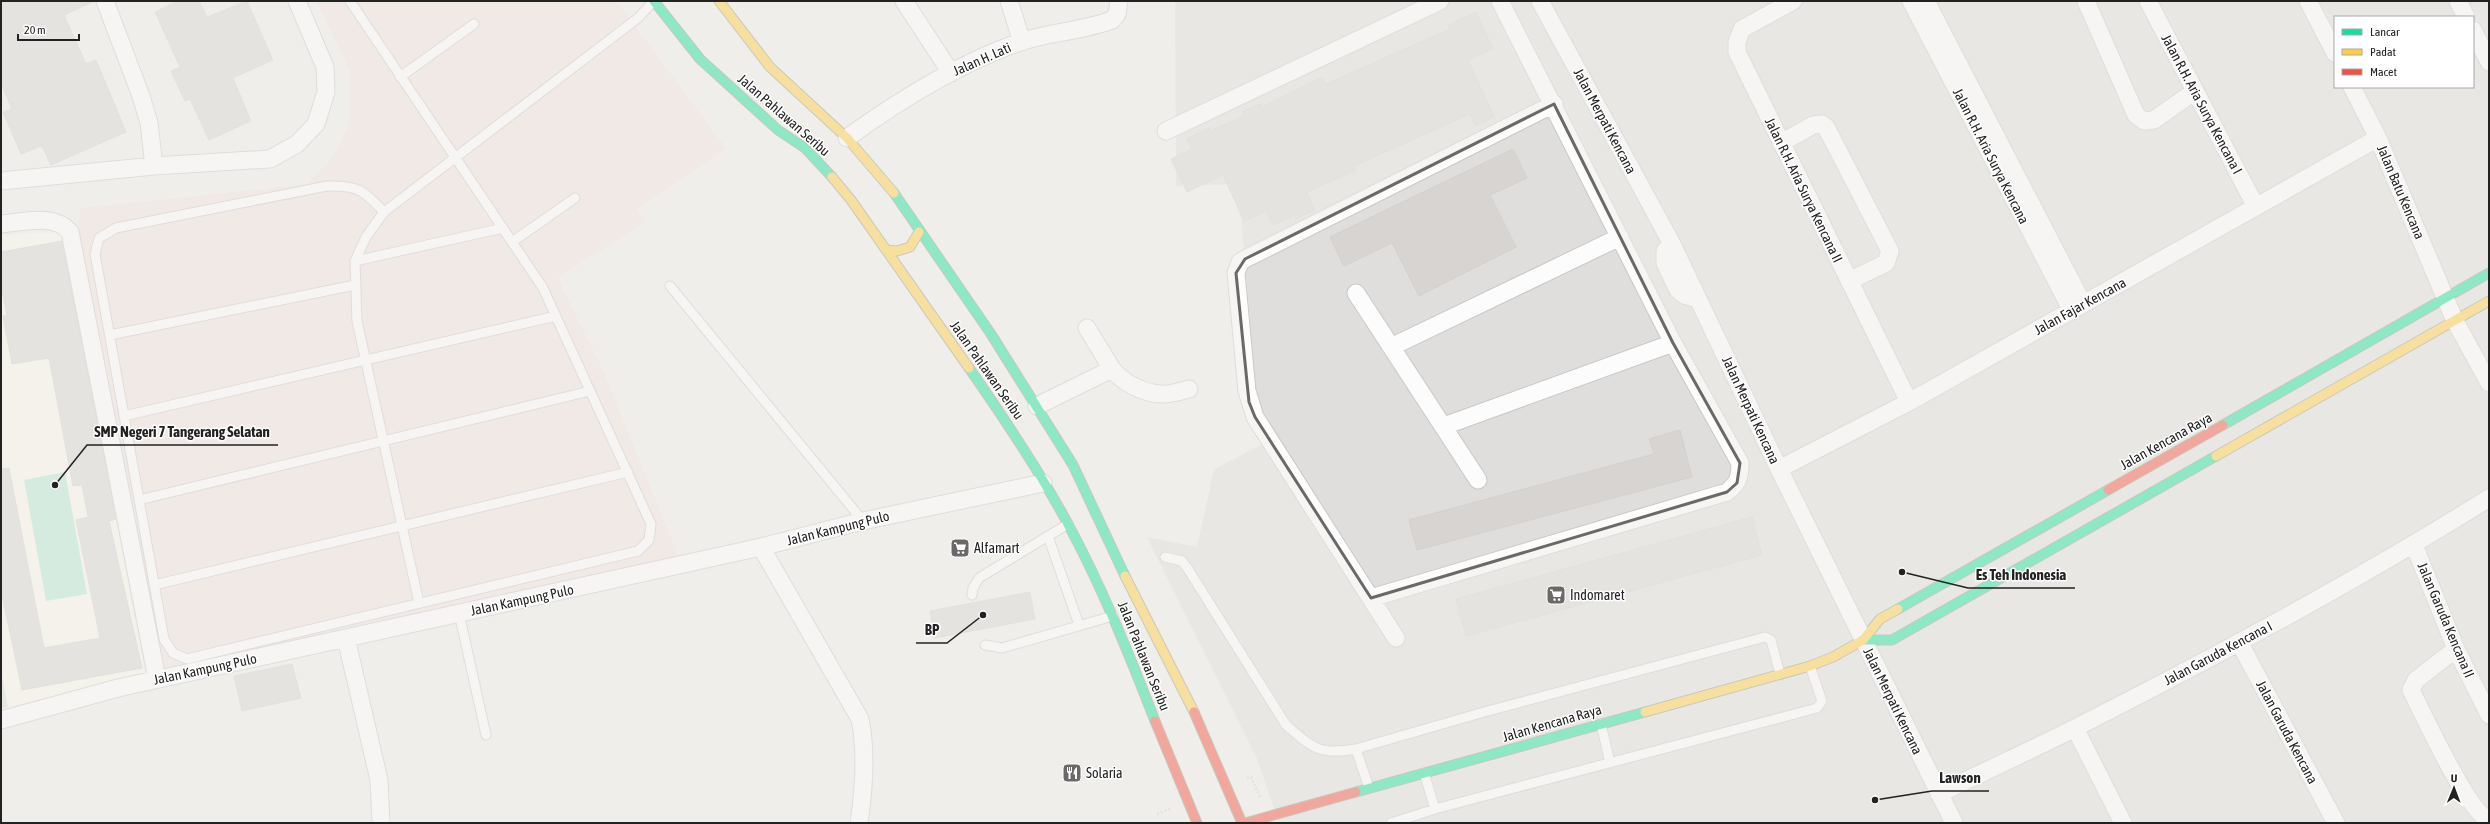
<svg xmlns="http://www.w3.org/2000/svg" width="2490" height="824" viewBox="0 0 2490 824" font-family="'Asap Condensed',sans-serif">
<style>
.residential{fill:#dfdedc;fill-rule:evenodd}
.commercial{fill:#f1e3e1}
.education{fill:#f8f7e8}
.pitch{fill:#b7e6d2}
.building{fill:#d7d4d2;stroke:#d3d0cc}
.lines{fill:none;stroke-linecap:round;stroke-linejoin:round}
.lane-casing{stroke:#c9c8c7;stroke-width:11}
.street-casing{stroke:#c9c8c7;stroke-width:19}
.fast-casing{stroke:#999a82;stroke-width:11}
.slow-casing{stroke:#999a82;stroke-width:11}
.jam-casing{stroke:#999a82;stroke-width:11}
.path{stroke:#dccecd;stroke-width:2.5;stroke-dasharray:2 2;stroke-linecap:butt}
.lane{stroke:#fdfcfc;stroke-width:9}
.street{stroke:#fdfcfc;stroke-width:17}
.fast{stroke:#16e098;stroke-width:9}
.slow{stroke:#ffcf43;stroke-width:9}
.jam{stroke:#f24e42;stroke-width:9}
.marked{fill:none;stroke:#6a6968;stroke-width:3;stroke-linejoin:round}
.labels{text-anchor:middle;stroke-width:3;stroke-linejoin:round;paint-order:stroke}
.street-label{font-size:14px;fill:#222;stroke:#fff}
.poi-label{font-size:14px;fill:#222;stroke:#fff;text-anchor:start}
.leader{fill:none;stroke:#222;stroke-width:1.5}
.callout-dot{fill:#222;stroke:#fff;stroke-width:1.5}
.callout-label{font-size:15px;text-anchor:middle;font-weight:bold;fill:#222;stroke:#fff;stroke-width:3;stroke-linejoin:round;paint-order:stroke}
</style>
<rect width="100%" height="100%" fill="#f0eeeb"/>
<!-- residential -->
<path class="residential" d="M1175 1H2489V823H1279L1257 759 1147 537 1197 547 1214 469 1261 445 1238 184 1176 186ZM2335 17H2473V87H2335Z
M1 670 8 707 1 708Z"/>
<!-- commercial -->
<path class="commercial" d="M316 1H617L726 148 638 209 645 222 558 278 604 372 679 557 162 671 76 238 81 208 307 184 336 152 350 121V71Z"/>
<!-- education -->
<path class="education" d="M62 232 145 675 8 707 1 670V235Z"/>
<!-- pitch -->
<path class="pitch" d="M65 472 87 594 46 601 24 480Z"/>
<!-- building -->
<path class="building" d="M1 1H95L64 15 86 64 96 60 126 132 51 165 42 146 21 154 3 112 12 109 1 83Z
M178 1H199L207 17 247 1 273 60 233 78 251 121 209 140 190 99 185 101 171 71 180 67 155 12Z
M1476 12 1493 49 1468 60 1494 117 1475 126 1470 114 1354 166 1356 170 1307 192 1315 210 1296 219 1295 215 1273 225 1266 211 1244 221 1223 175 1187 192 1171 159 1192 149 1187 139 1209 128 1210 131 1244 116 1242 112 1260 104 1262 107 1322 77 1326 84 1450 29 1448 25Z
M1513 149 1527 178 1490 195 1516 247 1419 296 1392 243 1344 266 1330 237Z
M62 241 116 519 109 521 142 668 22 690 1 590V469L9 468 44 648 100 638 76 520 88 517 82 485 73 486 49 358 12 364 3 316 7 315 1 285V252Z
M1680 430 1692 477 1417 550 1409 520 1654 454 1649 439Z
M1752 517 1762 555 1466 636 1456 599Z
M1030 592 1035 619 935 638 930 611Z
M292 664 301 698 242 711 234 676Z"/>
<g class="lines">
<defs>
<path id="lane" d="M350 1 543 288 651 524 649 540 638 551 187 659 173 653 164 639 95 254 99 238 116 228 327 186C358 185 363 190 384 212
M400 77 474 24
M512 242 575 198
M355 261 503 228
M670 286 863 521
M110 335 355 285
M124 416 556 316
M139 500 590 391
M1048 536 1079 625
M1165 557 1182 561 1188 569 1286 725C1314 749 1319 755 1356 749L1484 712 1765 637 1771 640 1780 674
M154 585 628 472
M972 595 973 588 979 578 1068 524
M419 603 357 321 355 261 366 237 384 212 638 18 654 1
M459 613 486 735
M985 645 1002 648 1113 616
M1601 724 1610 763
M1356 749 1369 788
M1424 773 1435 809
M1391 823 1435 809 1817 708 1822 701 1810 666"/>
<path id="street" d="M105 1 141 96 149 123 154 166
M904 1 951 73
M1009 1 1022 42
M1540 1 1672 244 1779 469 1954 823
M1793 1 1742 29 1737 42V52L1909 402
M1911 1 2072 311
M1926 1 2083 304
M2086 1 2136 115 2144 121 2154 120 2195 91
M2148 1 2256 207
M2308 1 2335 53
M2458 1 2466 17
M2473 30 2489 62
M2352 87 2378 138 2455 321 2489 383
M1166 131 1440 1
M847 138C898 101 960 63 1020 42 1050 32 1083 31 1112 20L1117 14 1119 1
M1781 143 1813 125 1822 124 1826 127 1890 251 1886 263 1849 281
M1 181 154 166 270 159 297 144 316 124 326 92 325 67 297 1
M1 224C24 222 54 213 70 232L157 679
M1672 244 1665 251V263L1678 290 1684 295 1698 299
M1356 293 1478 480
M1087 328 1112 369
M1391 347 1620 237
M1037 406 1112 369C1123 383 1143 393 1161 394 1170 395 1181 391 1189 389
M1444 426 1673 343
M1779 469 1909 402 2378 138
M2414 545 2456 649 2489 715
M761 547 860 719C867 753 864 789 859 823
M1371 598 1727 492C1738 483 1740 478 1740 463L1673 343 1500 1
M346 638 379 780 381 823
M1396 638 1255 417 1247 391 1236 273 1240 262 1245 259 1554 104
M2239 642 2336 823
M2456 649 2416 680 2411 690C2423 714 2468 812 2489 820
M1 720 118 688 761 547 863 521 1043 483
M2075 728 2123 823
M1939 794C1984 771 2030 751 2075 728 2215 657 2355 582 2489 498"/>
<path id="fast" d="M654 1 700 59 778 130 805 148 832 177
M894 193 991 334 1073 465 1125 576
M969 368C1004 418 1039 470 1068 524 1102 587 1129 654 1155 721
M2223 425 2489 273
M1898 609 2108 490
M1863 640H1892L2216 456
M1356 792 1645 712"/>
<path id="slow" d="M719 1 770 67 847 138 894 193
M832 177 851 200 969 368
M886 250 897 251 910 247 919 232
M2216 456 2489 301
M1125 576 1194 712
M1645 712 1810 666 1833 657 1863 640 1880 619 1898 609"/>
<path id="jam" d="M2108 490 2223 425
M1194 712 1242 823
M1155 721 1197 823
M1245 823 1356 792"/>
</defs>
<!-- lane casing -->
<use href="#lane" class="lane-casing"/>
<!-- street casing -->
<use href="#street" class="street-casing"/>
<!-- fast casing -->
<use href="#fast" class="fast-casing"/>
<!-- slow casing -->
<use href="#slow" class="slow-casing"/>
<!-- jam casing -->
<use href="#jam" class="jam-casing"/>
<!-- path -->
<path class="path" d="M1247 778 1251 777 1260 797
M1157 814 1170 809"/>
<!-- lane -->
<use href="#lane" class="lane"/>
<!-- street -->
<use href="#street" class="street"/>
<!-- fast -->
<use href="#fast" class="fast"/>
<!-- slow -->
<use href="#slow" class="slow"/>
<!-- jam -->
<use href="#jam" class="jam"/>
</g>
<!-- marked area -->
<path d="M0 0H2490V824H0ZM1554 104 1673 343 1740 463 1737 483 1727 492 1371 598 1255 417 1249 402 1236 273 1245 259Z" fill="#f0eeeb" fill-opacity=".55" fill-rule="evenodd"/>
<path class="marked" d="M1554 104 1673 343 1740 463 1737 483 1727 492 1371 598 1255 417 1249 402 1236 273 1245 259Z"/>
<!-- icons -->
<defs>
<symbol id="supermarket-square" viewBox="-11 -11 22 22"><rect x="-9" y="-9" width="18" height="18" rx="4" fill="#6a6968" stroke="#fff"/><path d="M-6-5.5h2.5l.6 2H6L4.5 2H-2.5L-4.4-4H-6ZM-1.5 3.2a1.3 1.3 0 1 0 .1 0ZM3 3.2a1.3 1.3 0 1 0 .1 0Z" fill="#fff"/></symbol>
<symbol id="restaurant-square" viewBox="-11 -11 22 22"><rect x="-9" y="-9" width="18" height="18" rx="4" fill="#6a6968" stroke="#fff"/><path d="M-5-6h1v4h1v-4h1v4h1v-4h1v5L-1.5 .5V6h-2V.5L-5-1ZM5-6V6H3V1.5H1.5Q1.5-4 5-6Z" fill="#fff"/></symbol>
</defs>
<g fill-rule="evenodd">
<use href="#supermarket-square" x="949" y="537" width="22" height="22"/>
<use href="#supermarket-square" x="1545" y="584" width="22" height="22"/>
<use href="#restaurant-square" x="1061" y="762" width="22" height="22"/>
</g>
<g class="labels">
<!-- street labels -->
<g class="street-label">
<text transform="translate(982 59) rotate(-24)" y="5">Jalan H. Lati</text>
<text transform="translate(2202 104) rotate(62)" y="5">Jalan R.H. Aria Surya Kencana I</text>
<text transform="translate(784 115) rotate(41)" y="5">Jalan Pahlawan Seribu</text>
<text transform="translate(1605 121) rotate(62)" y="5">Jalan Merpati Kencana</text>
<text transform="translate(1991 156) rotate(63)" y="5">Jalan R.H. Aria Surya Kencana</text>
<text transform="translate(1804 190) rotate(64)" y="5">Jalan R.H. Aria Surya Kencana II</text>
<text transform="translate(2401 192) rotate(67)" y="5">Jalan Batu Kencana</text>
<text transform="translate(2080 306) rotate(-29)" y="5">Jalan Fajar Kencana</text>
<text transform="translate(987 370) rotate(55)" y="5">Jalan Pahlawan Seribu</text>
<text transform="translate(1751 410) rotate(65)" y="5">Jalan Merpati Kencana</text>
<text transform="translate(2166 441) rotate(-29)" y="5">Jalan Kencana Raya</text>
<text transform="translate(838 528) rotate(-14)" y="5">Jalan Kampung Pulo</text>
<text transform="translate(522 600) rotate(-12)" y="5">Jalan Kampung Pulo</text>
<text transform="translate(2446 620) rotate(67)" y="5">Jalan Garuda Kencana II</text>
<text transform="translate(2218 653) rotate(-28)" y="5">Jalan Garuda Kencana I</text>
<text transform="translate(1144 656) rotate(68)" y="5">Jalan Pahlawan Seribu</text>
<text transform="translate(205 669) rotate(-12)" y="5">Jalan Kampung Pulo</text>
<text transform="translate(1893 701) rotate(64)" y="5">Jalan Merpati Kencana</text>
<text transform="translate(1552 723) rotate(-16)" y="5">Jalan Kencana Raya</text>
<text transform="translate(2287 732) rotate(62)" y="5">Jalan Garuda Kencana</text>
</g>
<!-- poi labels -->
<g class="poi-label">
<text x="974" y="553">Alfamart</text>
<text x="1570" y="600">Indomaret</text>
<text x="1086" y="778">Solaria</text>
</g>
</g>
<!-- callouts -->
<path class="leader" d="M55 485L87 445H278M1902 572L1968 588H2075M983 615L947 643H916M1875 800L1932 791H1989"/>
<g class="callout-dot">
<circle cx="55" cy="485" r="4"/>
<circle cx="1902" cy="572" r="4"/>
<circle cx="983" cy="615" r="4"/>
<circle cx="1875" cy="800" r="4"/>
</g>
<g class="callout-label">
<text x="182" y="437">SMP Negeri 7 Tangerang Selatan</text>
<text x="2021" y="580">Es Teh Indonesia</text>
<text x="932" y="635">BP</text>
<text x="1960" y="783">Lawson</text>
</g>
<!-- border -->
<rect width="2490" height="824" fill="none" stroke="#222222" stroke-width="4"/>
<!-- legend -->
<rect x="2334" y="16" width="140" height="72" fill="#ffffff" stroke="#a7a7a7"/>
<rect x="2342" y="29" width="20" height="6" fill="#16e098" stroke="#a7a7a7"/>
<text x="2370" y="36" font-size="12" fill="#222222">Lancar</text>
<rect x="2342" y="49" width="20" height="6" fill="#ffcf43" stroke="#a7a7a7"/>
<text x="2370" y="56" font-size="12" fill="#222222">Padat</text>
<rect x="2342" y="69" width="20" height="6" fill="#f24e42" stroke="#a7a7a7"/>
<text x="2370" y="76" font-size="12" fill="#222222">Macet</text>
<!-- north arrow -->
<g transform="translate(2454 788) rotate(1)" stroke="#ffffff" stroke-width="3" paint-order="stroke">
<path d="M0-3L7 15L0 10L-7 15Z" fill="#222222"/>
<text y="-6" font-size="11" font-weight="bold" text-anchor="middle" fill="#222222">U</text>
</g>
<!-- scale -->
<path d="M18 34v6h61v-6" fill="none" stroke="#222222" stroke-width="2"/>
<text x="24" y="34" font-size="12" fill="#222222" stroke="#ffffff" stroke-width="3" paint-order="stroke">20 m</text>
</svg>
